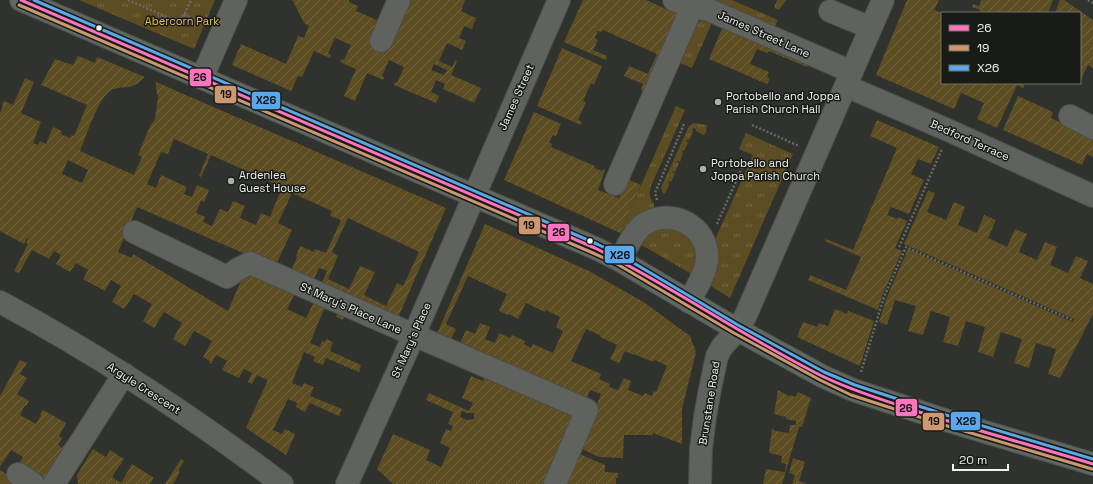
<svg xmlns="http://www.w3.org/2000/svg" width="1093" height="484" viewBox="0 0 1093 484" font-family="'Space Grotesk',sans-serif">
<style>
.grass{fill:url(#grass-tufts)}
.forest{fill:url(#forest-crowns)}
.garden{fill:url(#garden-furrows);fill-rule:evenodd}
.lines{fill:none;stroke-linecap:round;stroke-linejoin:round}
.minor-casing{stroke:#4b4e4a;stroke-width:24}
.major-casing{stroke:#4b4e4a;stroke-width:24}
.path{stroke:#686a66;stroke-width:2.5;stroke-dasharray:2 2;stroke-linecap:butt}
.minor{stroke:#5f625d;stroke-width:22}
.major{stroke:#5e6861;stroke-width:22}
.bus-1-casing{stroke:#191b17;stroke-width:6}
.bus-2-casing{stroke:#191b17;stroke-width:6}
.bus-3-casing{stroke:#191b17;stroke-width:6}
.bus-1{stroke:#fc73be;stroke-width:3}
.bus-2{stroke:#cd976f;stroke-width:3}
.bus-3{stroke:#5aa8eb;stroke-width:3}
.bus-dot{fill:#f0f4ee;stroke:#191b17;stroke-width:1.5}
.poi-dot{fill:#acb0aa;stroke:#191b17;stroke-width:1.5}
.labels{text-anchor:middle;stroke-width:3;stroke-linejoin:round;paint-order:stroke}
.park-label{font-size:11px;fill:#eabf4a;stroke:#191b17}
.street-label{font-size:11px;fill:#f0f4ee;stroke:#191b17}
.poi-label{font-size:11px;fill:#f0f4ee;stroke:#191b17;text-anchor:start}
.line-badge{stroke:#191b17;stroke-width:1.5}
.pale-badge-label{font-size:11px;text-anchor:middle;font-weight:bold;fill:#111}
</style>
<defs>
<pattern id="grass-tufts" width="24" height="20" patternUnits="userSpaceOnUse"><rect width="24" height="20" fill="#5d4d23"/><path d="M3 7l-1-3M5 7V3M7 7l1-3M15 17l-1-3M17 17v-4M19 17l1-3" fill="none" stroke="#756743"/></pattern>
<pattern id="forest-crowns" width="20" height="18" patternUnits="userSpaceOnUse"><rect width="20" height="18" fill="#5d4d23"/><path d="M2 6a3 3 0 1 1 6 0M12 15a3 3 0 1 1 6 0" fill="none" stroke="#756743"/></pattern>
<pattern id="garden-furrows" width="10" height="10" patternUnits="userSpaceOnUse"><rect width="10" height="10" fill="#5d4d23"/><path d="M-1 1l2-2M0 10L10 0M9 11l2-2" fill="none" stroke="#756743"/></pattern>
</defs>
<rect width="100%" height="100%" fill="#2f322d"/>
<!-- grass -->
<path class="grass" d="M79 0H215L194 49Z
M703 0H732L778 20 773 30Z
M777 0H786L779 10 774 8Z
M714 18 692 68 677 62 692 25 704 19Z
M676 106 685 110 651 186C649 193 649 198 654 204V208L627 237 620 233Z
M694 123 707 125 706 129 707 130 704 135 696 131 695 128 692 129 693 132 689 140H687L686 141 688 143 684 151 683 150 682 152 683 153 680 162 678 161 677 162 679 163 675 172 673 171 672 172 675 173 671 182 669 181 668 183 670 184 665 193 663 194 661 188 689 126Z
M746 133 793 154 730 298 706 283 713 244 753 155 739 149Z
M662 223 698 239 695 276 638 243Z"/>
<!-- forest -->
<path class="forest" d="M0 470 21 484H0Z"/>
<!-- garden -->
<path class="garden" d="M291 0H349V2L358 6 356 11 382 22 406 0H465L461 11 476 18 472 29 464 26 459 38 466 41 462 50 447 43 439 61 452 67 455 60 457 61 451 75 481 88 474 103 443 89 445 84 436 80 431 92 439 96 436 103 394 85 395 82 397 83 404 67 389 60 382 76 384 77 383 80 367 73 355 101 344 96 356 69 340 62 342 59 344 60 351 45 335 38 328 53 331 55 330 58 314 51 302 77 298 76 291 91 232 65 241 44 286 64 298 36 304 38 309 26 304 23 293 1ZM434 64 447 70 444 75 431 70Z
M583 0H646L677 14V19L646 92 641 90 643 84 624 76 629 66 648 74 657 54 603 30 601 32 598 31 595 38 598 40 593 50 607 56 606 60 564 42Z
M907 0H939L934 10 942 13V83H1025L1023 88 1017 85 997 128 977 119 984 103 961 93 954 109 876 75Z
M981 0H1053L1048 13H979L980 10 972 7 973 4 979 6Z
M1060 0H1064L1093 20V68L1088 65 1080 82V13H1055Z
M725 22 810 59 807 67 769 51 767 53 757 49 750 64 769 72 767 77 770 78 767 84 709 59Z
M562 48 602 66 594 85 591 83 583 101 586 102 578 120 582 122 581 125 537 106Z
M78 56 95 63 97 57 145 77C140 81 136 86 129 87 123 88 117 87 111 90 97 100 87 135 80 151L134 175 142 157 138 155 150 126 155 119 158 97 156 89V82L446 208 397 320 320 287 327 271 319 268 312 283 137 207 118 252 132 258 133 254 228 311 246 269 296 291 287 309 306 318 314 302 346 312 343 320 336 317 337 314 324 309 310 343 320 347 322 341 325 342 326 339 333 342 330 351 361 365 359 372 326 358 323 365 313 361 315 357 304 352 292 383 302 387 304 383 314 387 310 396 342 409 339 416 310 403 305 412 296 407 297 403 288 399 273 430 282 434 285 429 295 434 286 455 246 428 267 382V380L257 375 252 384 248 382 252 373 244 369 239 378 222 370 227 361 216 355 211 364 209 363 210 361 203 357 212 341 194 331 185 346 173 339 182 323 164 312 154 328 143 321 152 304 134 294 124 309 112 302 121 286 111 280 105 291 83 279 88 270 76 263 70 272 56 264 61 255 54 251 49 259 32 250 19 273 14 271 28 244 26 243 28 239 27 238 24 244 0 231V113L3 106 2 105 4 101 13 105 25 78 34 82 21 113 41 122 33 143 38 145 40 141 46 144 53 127 62 131 61 134 70 138 72 135 74 136 87 105 41 85 55 59 73 65ZM174 139 208 154 199 176 201 177 211 155 282 187 270 217 261 213 256 225 240 218 245 206 233 201 228 212 220 209 212 226 203 222 205 217 196 213 201 201 204 202 209 190 197 185 192 197 184 194 187 187 161 175 156 188 147 184 161 152 168 154ZM68 160 88 170 82 183 62 174ZM292 193 332 211 330 216 341 220 326 253 315 249 314 252 300 246 296 256 297 257 291 271 277 263 292 230 278 223ZM348 218 419 252 403 286 397 283 386 306 364 295 375 272 360 266 349 289 328 279 338 256 332 252Z
M1018 96 1053 112 1051 118 1093 138V157L1087 154 1082 165 1003 130Z
M534 112 561 124 556 136 553 135 549 142 552 144 551 147 595 166 594 168 602 171 603 169 605 170 598 190 619 198 627 179 641 185 620 233 504 180Z
M877 120 939 147 931 164 918 159 911 174 924 180 909 214 891 207 887 215 897 219 898 217 907 221 895 248 902 251 882 296 878 310 808 280 810 275 846 290 861 257 825 241 826 239 853 250 897 148 870 136Z
M928 191 935 193 927 212 946 220 954 202 965 207 958 225 977 233 984 215 996 220 988 238 1007 247 1015 229 1027 234 1019 252 1037 260 1045 242 1057 247 1050 265 1068 273 1076 256 1088 261 1080 278 1093 284V314L1060 378 1048 374 1056 349 1036 343 1029 368 1014 363 1022 339 1001 332 993 357 978 352 985 327 966 321 958 346 943 342 950 317 931 311 923 335 908 331 916 306 895 300 887 325 879 322 887 297 908 249 1072 322 1074 319 904 244Z
M485 224 589 271 645 303 690 336 696 352 682 409V444L653 433V435H624L623 458 599 457 582 449 599 408 596 407 601 394 590 390 585 402 458 348 466 330 475 334 480 323 490 327 485 339 495 343 499 333 510 338 512 335 525 341 524 344 531 348 533 344 553 353 563 331 556 327 560 317 546 310 545 312 526 303 518 319 509 314 508 315 499 311 507 294 468 276 446 324 456 329 449 343 435 338ZM586 329 600 335V337L617 345 610 359 619 363 625 351 633 355 634 354 653 362 655 360 667 366 656 392 654 391 652 396 645 393 643 396 628 390 631 381 624 378 618 390 609 387 610 384 599 379 601 374 571 361Z
M835 309 847 314 848 311 874 321 860 366 797 337 803 322 817 327 819 323 828 326Z
M20 360 27 363 20 374 27 378 17 394 29 401 26 406 25 405 20 415 36 424 41 415 40 414 43 410 66 423 59 436 62 438 58 445 62 448 67 441 71 443 48 479 40 478 17 466 23 457 11 450 0 467V396Z
M486 374 575 412 544 484H393L377 469 393 434 430 450 426 460 441 467 450 448 440 443 446 429 451 431 453 426 448 424 453 412 426 400 429 393 469 411 473 403 462 398 471 376 483 381ZM462 411 467 413H474V419L467 420 460 417Z
M778 390 789 396 791 395 795 397 798 392 811 398 802 427H799L782 484H763L766 469 785 472 786 464 781 463 782 456 769 453 772 428 775 431 789 433 790 425H796V421L786 419V417L774 414Z
M93 449 106 457 110 450 124 459 112 477 121 483 132 464 154 478 150 484H78L77 475Z
M580 454 605 465V472L618 473V478H616V484H567Z
M793 458 805 462 799 481 807 484H792L795 475 789 473Z
M181 459 184 461 178 471 180 472 173 484H165Z"/>
<g class="lines">
<defs>
<path id="minor" d="M674 0 692 7 709 10 852 72
M830 11 871 28
M381 41 399 0
M202 78 236 0
M846 86 950 131 1093 196
M1070 116 1093 128
M615 184 692 7
M134 232 227 277 238 269 250 263 414 335 587 410 555 484
M619 260C626 250 633 232 643 225 670 206 709 226 707 259 706 274 696 288 689 302
M0 302C99 355 193 417 282 484
M18 474 33 484
M54 484 124 374
M347 484 414 335 559 0
M700 484 701 449 705 417 710 389 717 356 722 347 730 338 745 317 883 0"/>
<path id="major" d="M21 0 595 248 619 260 736 329 791 359 822 376 853 390 945 420 1093 464"/>
</defs>
<!-- minor casing -->
<use href="#minor" class="minor-casing"/>
<!-- major casing -->
<use href="#major" class="major-casing"/>
<!-- path -->
<path class="path" d="M128 0 176 21 184 15 191 0
M1088 0 1093 3
M184 15 204 24
M752 125 799 146
M657 200 655 193 684 124
M717 224 746 159
M899 247 942 149
M861 372 884 297 906 247 1072 320"/>
<!-- minor -->
<use href="#minor" class="minor"/>
<!-- major -->
<use href="#major" class="major"/>
<defs>
<path id="bus-1" d="M21 0 595 248C673 287 744 337 822 376 852 391 884 400 916 411 975 430 1034 446 1093 464"/>
<path id="bus-2" d="M19 5 593 253 617 264 734 333 820 380 851 395 944 425 1092 469"/>
<path id="bus-3" d="M34 0 597 244 622 256 738 325 824 372 855 385 946 415 1093 459"/>
</defs>
<!-- bus-1 casing -->
<use href="#bus-1" class="bus-1-casing"/>
<!-- bus-2 casing -->
<use href="#bus-2" class="bus-2-casing"/>
<!-- bus-3 casing -->
<use href="#bus-3" class="bus-3-casing"/>
<!-- bus-1 -->
<use href="#bus-1" class="bus-1"/>
<!-- bus-2 -->
<use href="#bus-2" class="bus-2"/>
<!-- bus-3 -->
<use href="#bus-3" class="bus-3"/>
</g>
<!-- markers -->
<g class="bus-dot">
<circle cx="99" cy="28" r="3.5"/>
<circle cx="590" cy="241" r="3.5"/>
</g>
<g class="poi-dot">
<circle cx="718" cy="102" r="4"/>
<circle cx="703" cy="169" r="4"/>
<circle cx="231" cy="181" r="4"/>
</g>
<g class="labels">
<!-- park labels -->
<g class="park-label">
<text x="182" y="25">Abercorn Park</text>
</g>
<!-- street labels -->
<g class="street-label">
<text transform="translate(764 34) rotate(24)" y="4">James Street Lane</text>
<text transform="translate(516 97) rotate(-66)" y="4">James Street</text>
<text transform="translate(970 140) rotate(24)" y="4">Bedford Terrace</text>
<text transform="translate(351 308) rotate(24)" y="4">St Mary's Place Lane</text>
<text transform="translate(411 340) rotate(-66)" y="4">St Mary's Place</text>
<text transform="translate(144 388) rotate(33)" y="4">Argyle Crescent</text>
<text transform="translate(709 403) rotate(-81)" y="4">Brunstane Road</text>
</g>
<!-- poi labels -->
<g class="poi-label">
<text x="726" y="100">Portobello and Joppa<tspan x="726" dy="13">Parish Church Hall</tspan></text>
<text x="711" y="167">Portobello and<tspan x="711" dy="13">Joppa Parish Church</tspan></text>
<text x="239" y="179">Ardenlea<tspan x="239" dy="13">Guest House</tspan></text>
</g>
</g>
<g class="line-badge">
<rect x="189" y="68" width="23" height="19" rx="4" fill="#fc73be"/>
<rect x="214" y="85" width="23" height="19" rx="4" fill="#cd976f"/>
<rect x="251" y="91" width="30" height="19" rx="4" fill="#5aa8eb"/>
<rect x="518" y="216" width="23" height="19" rx="4" fill="#cd976f"/>
<rect x="547" y="223" width="23" height="19" rx="4" fill="#fc73be"/>
<rect x="604" y="245" width="31" height="19" rx="4" fill="#5aa8eb"/>
<rect x="895" y="398" width="23" height="19" rx="4" fill="#fc73be"/>
<rect x="950" y="411" width="31" height="20" rx="4" fill="#5aa8eb"/>
<rect x="922" y="412" width="23" height="19" rx="4" fill="#cd976f"/>
</g>
<g class="pale-badge-label">
<text x="200" y="81">26</text>
<text x="226" y="98">19</text>
<text x="266" y="104">X26</text>
<text x="529" y="229">19</text>
<text x="559" y="236">26</text>
<text x="620" y="259">X26</text>
<text x="906" y="412">26</text>
<text x="966" y="425">X26</text>
<text x="934" y="425">19</text>
</g>
<!-- legend -->
<rect x="941" y="12" width="140" height="72" fill="#191b17" stroke="#6f726d"/>
<rect x="949" y="25" width="20" height="6" fill="#fc73be" stroke="#6f726d"/>
<text x="977" y="32" font-size="12" fill="#f0f4ee">26</text>
<rect x="949" y="45" width="20" height="6" fill="#cd976f" stroke="#6f726d"/>
<text x="977" y="52" font-size="12" fill="#f0f4ee">19</text>
<rect x="949" y="65" width="20" height="6" fill="#5aa8eb" stroke="#6f726d"/>
<text x="977" y="72" font-size="12" fill="#f0f4ee">X26</text>
<!-- scale -->
<path d="M953 464v6h55v-6" fill="none" stroke="#f0f4ee" stroke-width="2"/>
<text x="959" y="464" font-size="12" fill="#f0f4ee" stroke="#191b17" stroke-width="3" paint-order="stroke">20 m</text>
</svg>
